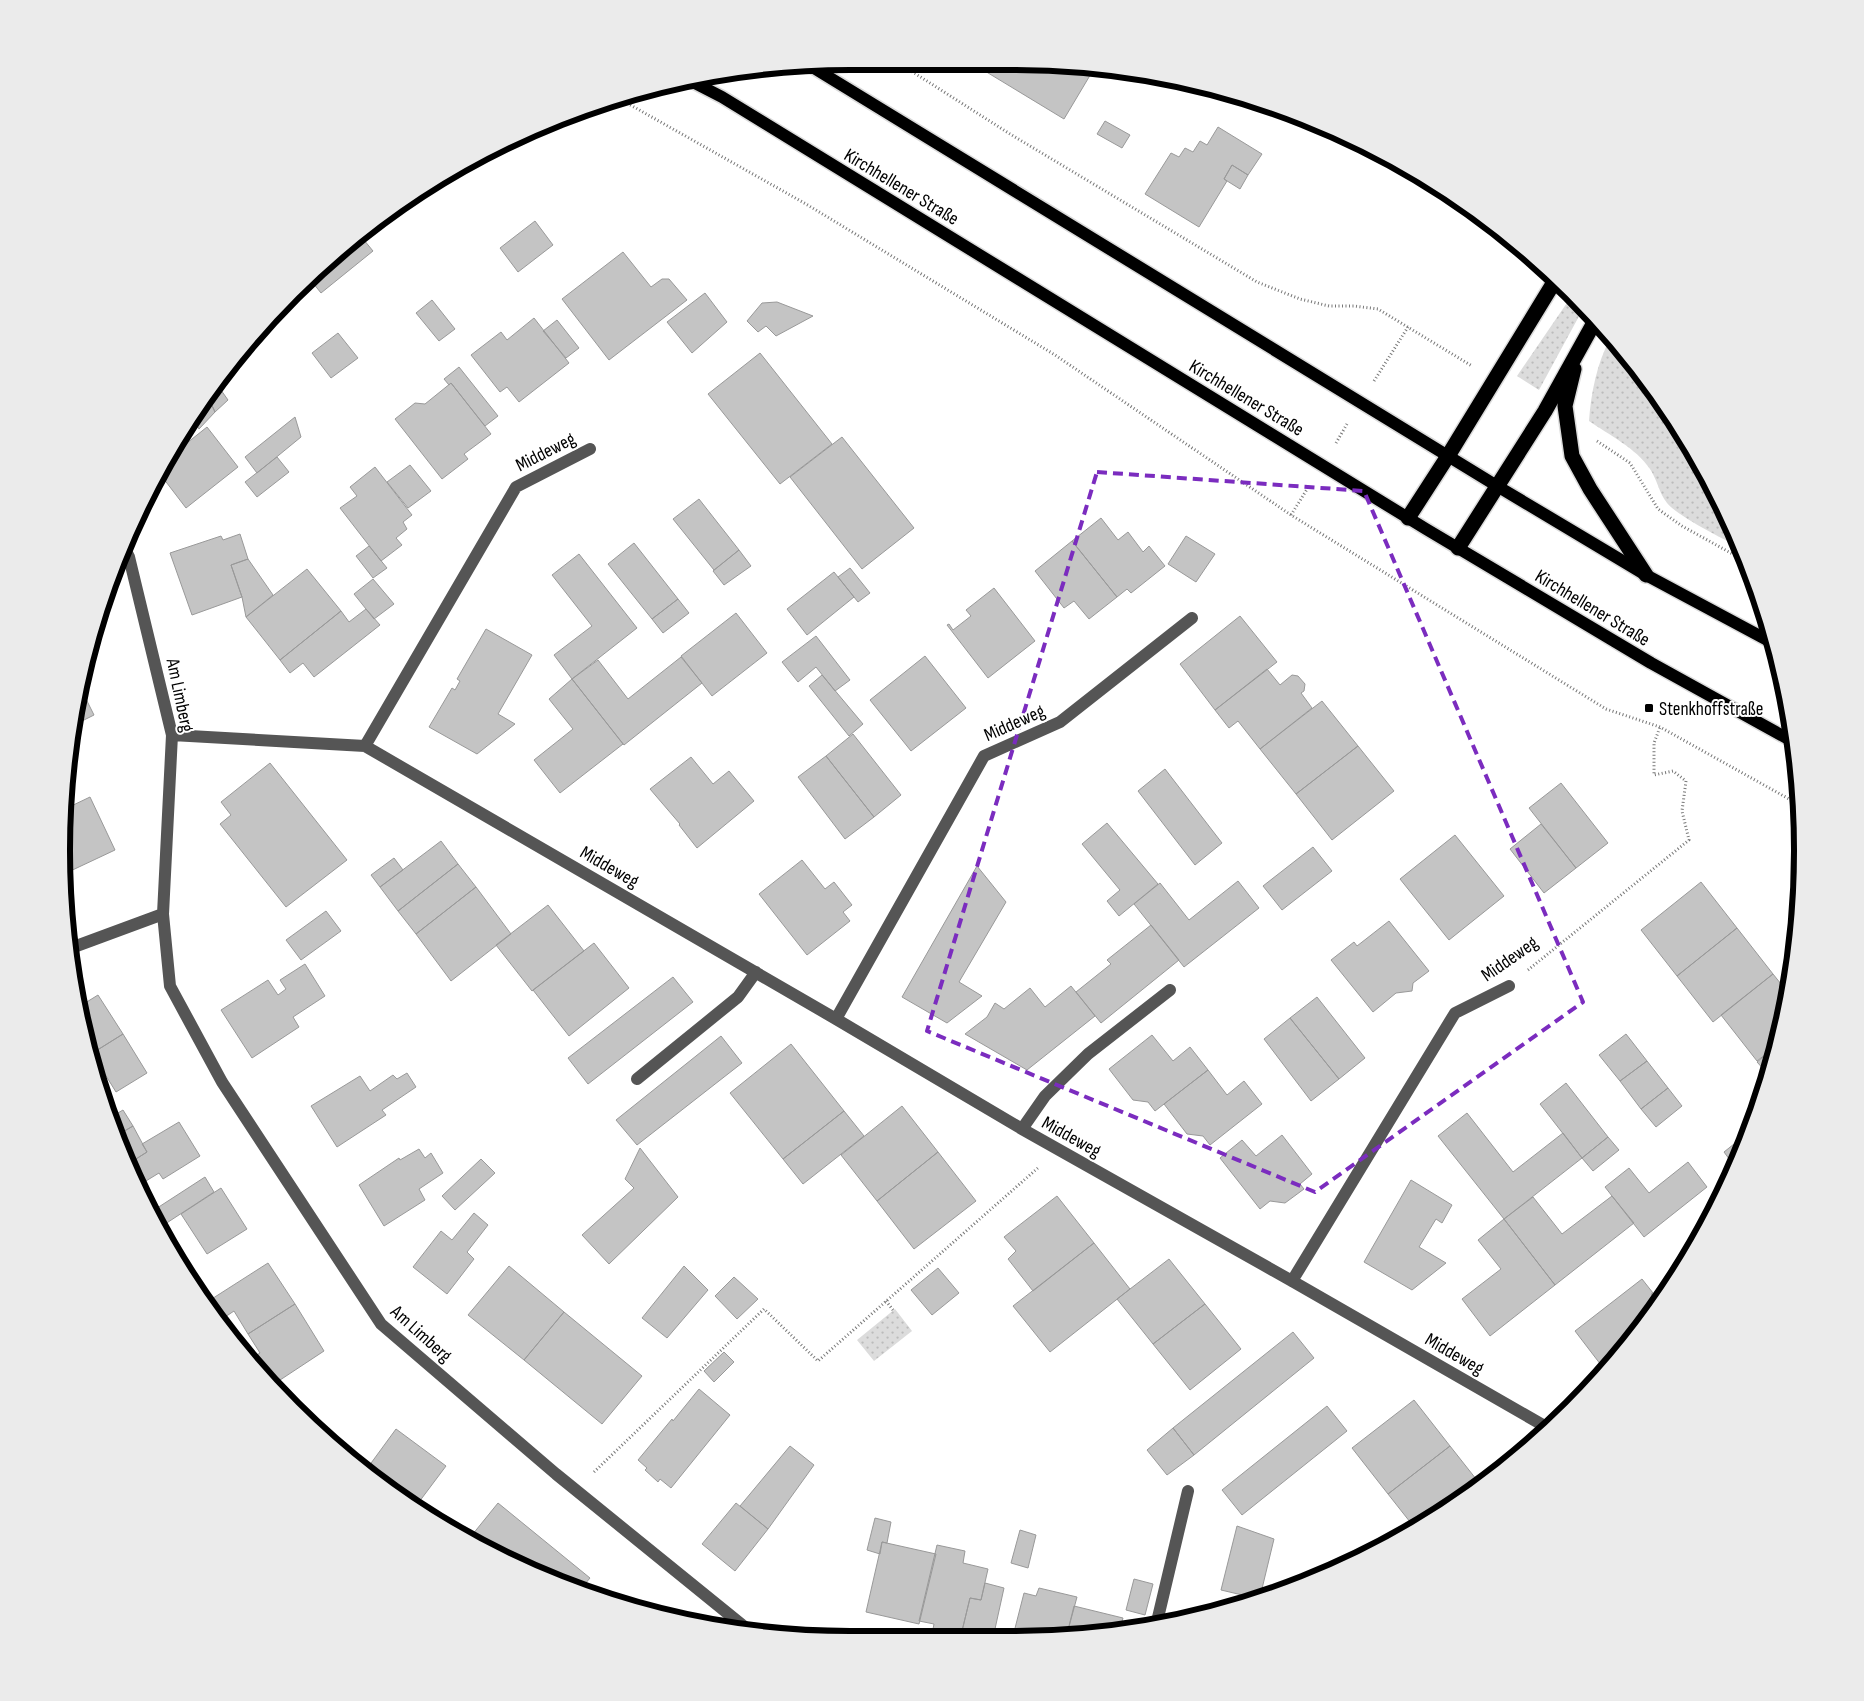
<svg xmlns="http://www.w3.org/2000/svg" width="1864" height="1701" viewBox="0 0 1864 1701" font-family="'Sofia Sans Condensed',sans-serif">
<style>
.grass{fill:url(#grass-dots)}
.building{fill:#c4c4c4;stroke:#999}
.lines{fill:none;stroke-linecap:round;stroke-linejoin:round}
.major-casing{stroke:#dbdbdb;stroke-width:15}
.highway-casing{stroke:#dbdbdb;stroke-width:18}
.path{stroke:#777;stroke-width:3;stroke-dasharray:1 2.5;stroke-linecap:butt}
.minor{stroke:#555;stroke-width:12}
.major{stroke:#000;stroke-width:12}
.highway{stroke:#000;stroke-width:15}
.marked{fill:none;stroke:#7b2cbf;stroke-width:4;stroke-dasharray:10 6;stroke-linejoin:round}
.poi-dot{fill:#000;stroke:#fff;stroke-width:2}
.labels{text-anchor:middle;stroke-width:4;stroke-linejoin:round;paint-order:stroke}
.street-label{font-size:19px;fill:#000;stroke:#fff}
.poi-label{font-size:19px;fill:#000;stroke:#fff;text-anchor:start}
.rim{fill:none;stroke:#000;stroke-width:6}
</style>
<defs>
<pattern id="grass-dots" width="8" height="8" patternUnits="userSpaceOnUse" patternTransform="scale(1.25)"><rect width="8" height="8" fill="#dcdcdc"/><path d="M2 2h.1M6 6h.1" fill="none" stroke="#bbb" stroke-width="1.8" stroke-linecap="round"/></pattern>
</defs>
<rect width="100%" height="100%" fill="#fff"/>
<!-- grass -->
<path class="grass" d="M1573 294 1584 307 1539 390 1517 376Z
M1610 339 1670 412 1743 549C1724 539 1680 518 1667 503 1659 493 1657 479 1650 469 1636 448 1609 435 1589 421 1591 393 1597 363 1610 339Z
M895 1309 912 1331 874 1361 857 1340Z"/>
<!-- building -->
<path class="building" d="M970 62 1065 63 1095 67 1064 119Z
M1105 121 1130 135 1122 148 1097 134Z
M1218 127 1262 154 1248 175 1232 165 1224 179 1227 181 1199 227 1145 194 1171 153 1179 157 1185 148 1193 152 1200 141 1207 145Z
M1232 165 1248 175 1240 189 1224 179Z
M535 221 553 245 518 272 500 248Z
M359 234 373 251 321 293 309 278Z
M623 252 651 287 662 279H669L687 300 609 360 562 299Z
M705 293 727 322 692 353 667 322Z
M432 300 455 329 439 341 416 313Z
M777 302 813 316 776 336 766 326 758 332 747 321 762 303Z
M534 318 569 363 519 402 507 387 500 392 471 355 501 332 507 340Z
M557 320 579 348 566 358 543 331Z
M338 333 358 358 331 378 312 353Z
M760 353 832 444 780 484 708 394Z
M459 367 498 416 485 426 451 383 449 385 444 379Z
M216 383 228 400 215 412 208 397Z
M451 383 491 434 464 454 468 459 442 479 395 419 415 403 425 404Z
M208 397 215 412 199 429 194 420Z
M295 417 301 437 257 473 245 457Z
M207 427 238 467 186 508 160 474 172 455Z
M842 437 914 528 862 569 790 477Z
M277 457 289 472 257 497 245 482Z
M410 465 431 491 408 508 387 482Z
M375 467 412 515 403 522 407 529 396 538 402 545 381 561 340 508 357 496 350 487Z
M699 499 739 550 714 570 673 519Z
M1101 518 1118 540 1128 532 1143 552 1149 546 1165 566 1131 593 1127 589 1117 597 1072 541Z
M240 534 248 559 231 565 242 597 192 615 170 553 221 536 223 540Z
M1186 536 1215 554 1196 582 1168 564Z
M1072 541 1117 597 1089 619 1074 601 1064 608 1035 571Z
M634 543 678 599 652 619 608 564Z
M369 546 387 568 373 578 356 556Z
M739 550 751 566 724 585 713 571Z
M579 554 637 628 572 679 554 655 592 626 552 575Z
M248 559 273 595 246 617 242 597 231 565Z
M850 568 870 593 858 602 838 577Z
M307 569 341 611 280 660 246 617Z
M834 572 854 597 807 635 787 609Z
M373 579 394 604 374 619 354 594Z
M994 588 1035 641 988 678 947 625 949 624 953 630 971 616 966 610Z
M678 599 689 613 663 633 652 619Z
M366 609 380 625 314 677 303 663 290 673 280 660 341 611 349 622Z
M736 613 767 653 712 696 681 656Z
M1240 616 1277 662 1215 710 1180 664Z
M486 629 532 655 498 714 515 724 477 754 429 727 452 688 455 690 460 681 457 679Z
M816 636 850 680 835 691 816 667 798 682 782 662Z
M925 656 966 708 911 751 870 700Z
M681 657 702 683 624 745 572 679 598 660 628 699Z
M1267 669 1280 685 1292 675 1298 676 1305 684 1304 691 1301 693 1312 708 1260 749 1238 721 1229 728 1215 710Z
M822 675 863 724 849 736 809 686Z
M572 679 623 744 560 793 534 760 573 729 549 699Z
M79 685 94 715 74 725 76 696Z
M1322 701 1358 746 1296 794 1260 749Z
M853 734 901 795 874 817 826 756Z
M1358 746 1394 791 1332 840 1296 794Z
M826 756 874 817 845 839 798 777Z
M691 757 713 784 729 771 754 801 697 848 679 825 680 824 650 789Z
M270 763 347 860 286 907 220 824 231 815 221 802Z
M1165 769 1222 843 1195 865 1138 791Z
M1561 783 1608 843 1576 868 1529 808Z
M90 797 115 850 64 874 61 850 65 809Z
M1107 823 1158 884 1119 916 1107 901 1120 890 1082 844Z
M1541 824 1576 868 1544 893 1510 849Z
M1455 835 1504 896 1449 940 1400 879Z
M441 841 458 864 398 911 380 887Z
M1313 847 1332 871 1282 910 1263 886Z
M394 858 403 870 380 887 371 875Z
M802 860 825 889 834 882 852 905 843 912 850 921 807 955 759 894Z
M458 864 476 887 416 934 398 911Z
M977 866 1006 902 959 982 982 996 947 1023 902 997Z
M1238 881 1259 908 1184 967 1134 904 1160 883 1189 920Z
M1701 882 1737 928 1677 976 1641 930Z
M476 887 511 934 451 981 416 934Z
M548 905 584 951 532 991 496 945Z
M326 911 341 931 301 960 286 940Z
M1389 921 1429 971 1413 983 1412 991 1396 993 1373 1012 1331 960 1354 942 1357 946Z
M1151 925 1179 960 1101 1023 1076 992 1111 964 1107 960Z
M1737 928 1773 974 1713 1022 1677 976Z
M594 943 629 988 569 1036 533 990Z
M305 964 325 996 293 1017 299 1027 252 1058 221 1010 268 980 278 995 286 989 280 980Z
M1773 974 1789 994 1788 1004 1775 1047 1757 1061 1721 1015Z
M673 977 693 1002 588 1084 568 1058Z
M1071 986 1095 1016 1027 1070 965 1034 987 1017 995 1003 1004 1009 1030 988 1045 1007Z
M98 995 123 1034 91 1054 77 1008Z
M1317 997 1365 1058 1339 1079 1290 1018Z
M1290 1018 1339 1079 1311 1101 1264 1039Z
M123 1034 147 1073 116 1092 103 1071 98 1074 91 1054Z
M1626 1034 1647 1061 1620 1081 1599 1055Z
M1152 1035 1173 1061 1190 1047 1208 1070 1155 1111 1148 1102 1133 1100 1109 1069Z
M721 1036 742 1063 637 1145 616 1120Z
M791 1044 844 1111 783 1159 730 1093Z
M1774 1048 1767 1073 1757 1062Z
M1647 1061 1668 1088 1641 1109 1620 1081Z
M1208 1070 1227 1095 1244 1081 1262 1104 1210 1145 1203 1136 1187 1134 1164 1104Z
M407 1073 416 1087 382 1110 386 1115 337 1147 311 1106 360 1076 370 1091 393 1075 397 1079Z
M1566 1083 1608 1137 1582 1158 1540 1104Z
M1668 1088 1682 1106 1656 1127 1641 1109Z
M902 1106 938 1152 877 1201 841 1155Z
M123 1110 133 1126 116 1136 111 1117Z
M844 1111 864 1136 803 1184 783 1159Z
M1467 1113 1513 1172 1563 1133 1582 1158 1504 1219 1438 1136Z
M179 1122 200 1156 163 1179 159 1173 141 1184 128 1164 147 1152 142 1144Z
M133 1126 147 1152 128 1164 121 1153 116 1136Z
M1749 1132 1743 1152 1735 1167 1724 1152Z
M1282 1135 1312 1174 1300 1184 1304 1189 1285 1203 1270 1201 1260 1209 1220 1158 1242 1140 1256 1156Z
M1608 1137 1619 1150 1593 1171 1582 1158Z
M640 1148 678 1197 609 1264 582 1235 634 1188 625 1179Z
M419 1149 425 1158 431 1153 443 1173 419 1189 425 1200 384 1226 359 1185 399 1158 400 1160Z
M938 1152 976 1201 914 1249 877 1201Z
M481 1159 495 1173 455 1210 442 1196Z
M1688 1162 1707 1187 1644 1237 1605 1187 1629 1168 1649 1193Z
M205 1177 214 1192 159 1228 151 1212Z
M1411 1180 1452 1205 1442 1223 1436 1219 1419 1247 1446 1263 1412 1290 1364 1262Z
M221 1188 247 1229 207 1254 181 1214Z
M1057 1196 1094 1243 1033 1291 1008 1259 1016 1251 1004 1237Z
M1612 1196 1634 1223 1555 1285 1504 1219 1533 1197 1562 1234Z
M474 1213 488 1225 467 1252 474 1259 447 1294 413 1267 441 1231 452 1240Z
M1504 1219 1555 1285 1490 1336 1462 1299 1501 1269 1478 1240Z
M1094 1243 1130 1289 1050 1352 1013 1306Z
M1169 1259 1205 1304 1153 1344 1117 1299Z
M268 1263 295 1304 248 1334 234 1311 219 1321 207 1302Z
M509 1266 564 1312 524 1360 468 1315Z
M684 1266 708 1290 667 1338 642 1318Z
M938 1268 959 1293 932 1315 911 1290Z
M734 1277 758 1299 737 1319 715 1296Z
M1642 1279 1653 1293 1651 1294 1658 1303 1617 1353 1601 1365 1575 1331Z
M295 1304 324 1351 274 1384 264 1374 254 1357 260 1353 248 1334Z
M1205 1304 1241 1349 1190 1390 1153 1344Z
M564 1312 642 1376 602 1424 524 1360Z
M1293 1332 1314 1358 1194 1455 1173 1428Z
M724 1352 734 1362 714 1382 704 1371Z
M699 1389 730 1415 671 1488 660 1479 658 1482 645 1470 647 1468 638 1460 672 1419 673 1421Z
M1414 1400 1450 1446 1388 1494 1352 1448Z
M1327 1406 1347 1431 1242 1515 1222 1490Z
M1173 1428 1194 1455 1167 1475 1147 1450Z
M396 1429 446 1466 416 1506 366 1470Z
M790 1446 814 1465 768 1529 740 1506Z
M1450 1446 1480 1484 1452 1507 1414 1527 1388 1494Z
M498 1503 590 1578 580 1590 468 1540Z
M736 1503 768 1529 735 1571 702 1544Z
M875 1518 891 1522 887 1543 882 1542 880 1554 867 1550Z
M1237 1526 1274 1539 1260 1597 1255 1598 1221 1590Z
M1020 1530 1036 1535 1028 1568 1011 1563Z
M882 1542 936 1554 919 1624 866 1612Z
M937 1545 965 1551 963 1563 988 1569 981 1600 970 1598 962 1631 954 1629 953 1633 933 1629 934 1624 919 1621Z
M1134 1579 1153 1584 1145 1615 1126 1610Z
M985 1583 1004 1588 993 1638 962 1631 970 1598 981 1600Z
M1039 1588 1077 1597 1067 1634 1012 1640 1024 1593 1036 1596Z
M1074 1606 1123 1618 1120 1629 1067 1634Z
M1173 1617 1184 1620 1171 1623Z"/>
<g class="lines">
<defs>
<path id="major" d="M809 65 1497 486 1646 575 1771 642
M687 79 722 97 1426 529 1651 663 1792 741"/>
<path id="highway" d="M1574 369 1565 406 1572 456 1590 489 1646 575
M1408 518 1448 456 1556 279
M1458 548 1545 411 1595 321"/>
</defs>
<!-- major casing -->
<use href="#major" class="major-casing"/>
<!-- highway casing -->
<use href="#highway" class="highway-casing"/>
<!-- path -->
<path class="path" d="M897 62 1010 134 1257 282 1300 299 1329 306H1354L1378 309 1472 366
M618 98 806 204 1055 355 1291 515 1606 709 1660 727 1798 804
M1374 381 1408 327
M1597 441 1630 463 1658 509 1682 526 1747 562
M1336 443 1347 424
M1291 515 1309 486
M1528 970 1689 840 1682 811 1686 781 1673 771 1654 775V743L1660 727
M886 1301 893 1310
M594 1472 764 1309 818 1361 1039 1167"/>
<!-- minor -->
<path class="minor" d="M124 547 129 557 172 735 163 914 170 986 222 1082 381 1324 556 1474 752 1633
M172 735 365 746 836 1019 1022 1129 1292 1281 1548 1428
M365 746 516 487 590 449
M71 948 163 914
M836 1019 984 756 1060 722 1192 618
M637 1079 738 997 756 972
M1022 1129 1045 1096 1088 1054 1170 990
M1292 1281 1455 1013 1509 986
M1156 1626 1188 1491"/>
<!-- major -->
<use href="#major" class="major"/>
<!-- highway -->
<use href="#highway" class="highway"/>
</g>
<!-- marked area -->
<path class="marked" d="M1097 472 1364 491 1583 1002 1315 1192 927 1031Z"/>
<!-- markers -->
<rect class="poi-dot" x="1644" y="703" width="10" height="10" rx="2.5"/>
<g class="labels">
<!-- street labels -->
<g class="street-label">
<text transform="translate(902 186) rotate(31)" y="7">Kirchhellener Straße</text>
<text transform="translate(1247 397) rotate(31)" y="7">Kirchhellener Straße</text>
<text transform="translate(545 451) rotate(-27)" y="7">Middeweg</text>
<text transform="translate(1593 607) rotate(31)" y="7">Kirchhellener Straße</text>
<text transform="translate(181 695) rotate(78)" y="7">Am Limberg</text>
<text transform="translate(1014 722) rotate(-24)" y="7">Middeweg</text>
<text transform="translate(610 866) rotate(30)" y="7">Middeweg</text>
<text transform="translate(1509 958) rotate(-35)" y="7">Middeweg</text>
<text transform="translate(1072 1136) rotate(29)" y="7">Middeweg</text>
<text transform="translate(422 1333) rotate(42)" y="7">Am Limberg</text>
<text transform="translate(1455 1353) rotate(30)" y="7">Middeweg</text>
</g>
<!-- poi labels -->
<g class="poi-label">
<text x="1659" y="715">Stenkhoffstraße</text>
</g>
</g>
<!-- crop -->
<path d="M0 0H1864V1701H0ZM850 70H1014A780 780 0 0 1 1794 850V851A780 780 0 0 1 1014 1631H850A780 780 0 0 1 70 851V850A780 780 0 0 1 850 70Z" fill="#ebebeb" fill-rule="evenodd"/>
<path class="rim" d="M850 70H1014A780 780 0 0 1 1794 850V851A780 780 0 0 1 1014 1631H850A780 780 0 0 1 70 851V850A780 780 0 0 1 850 70Z"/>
</svg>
